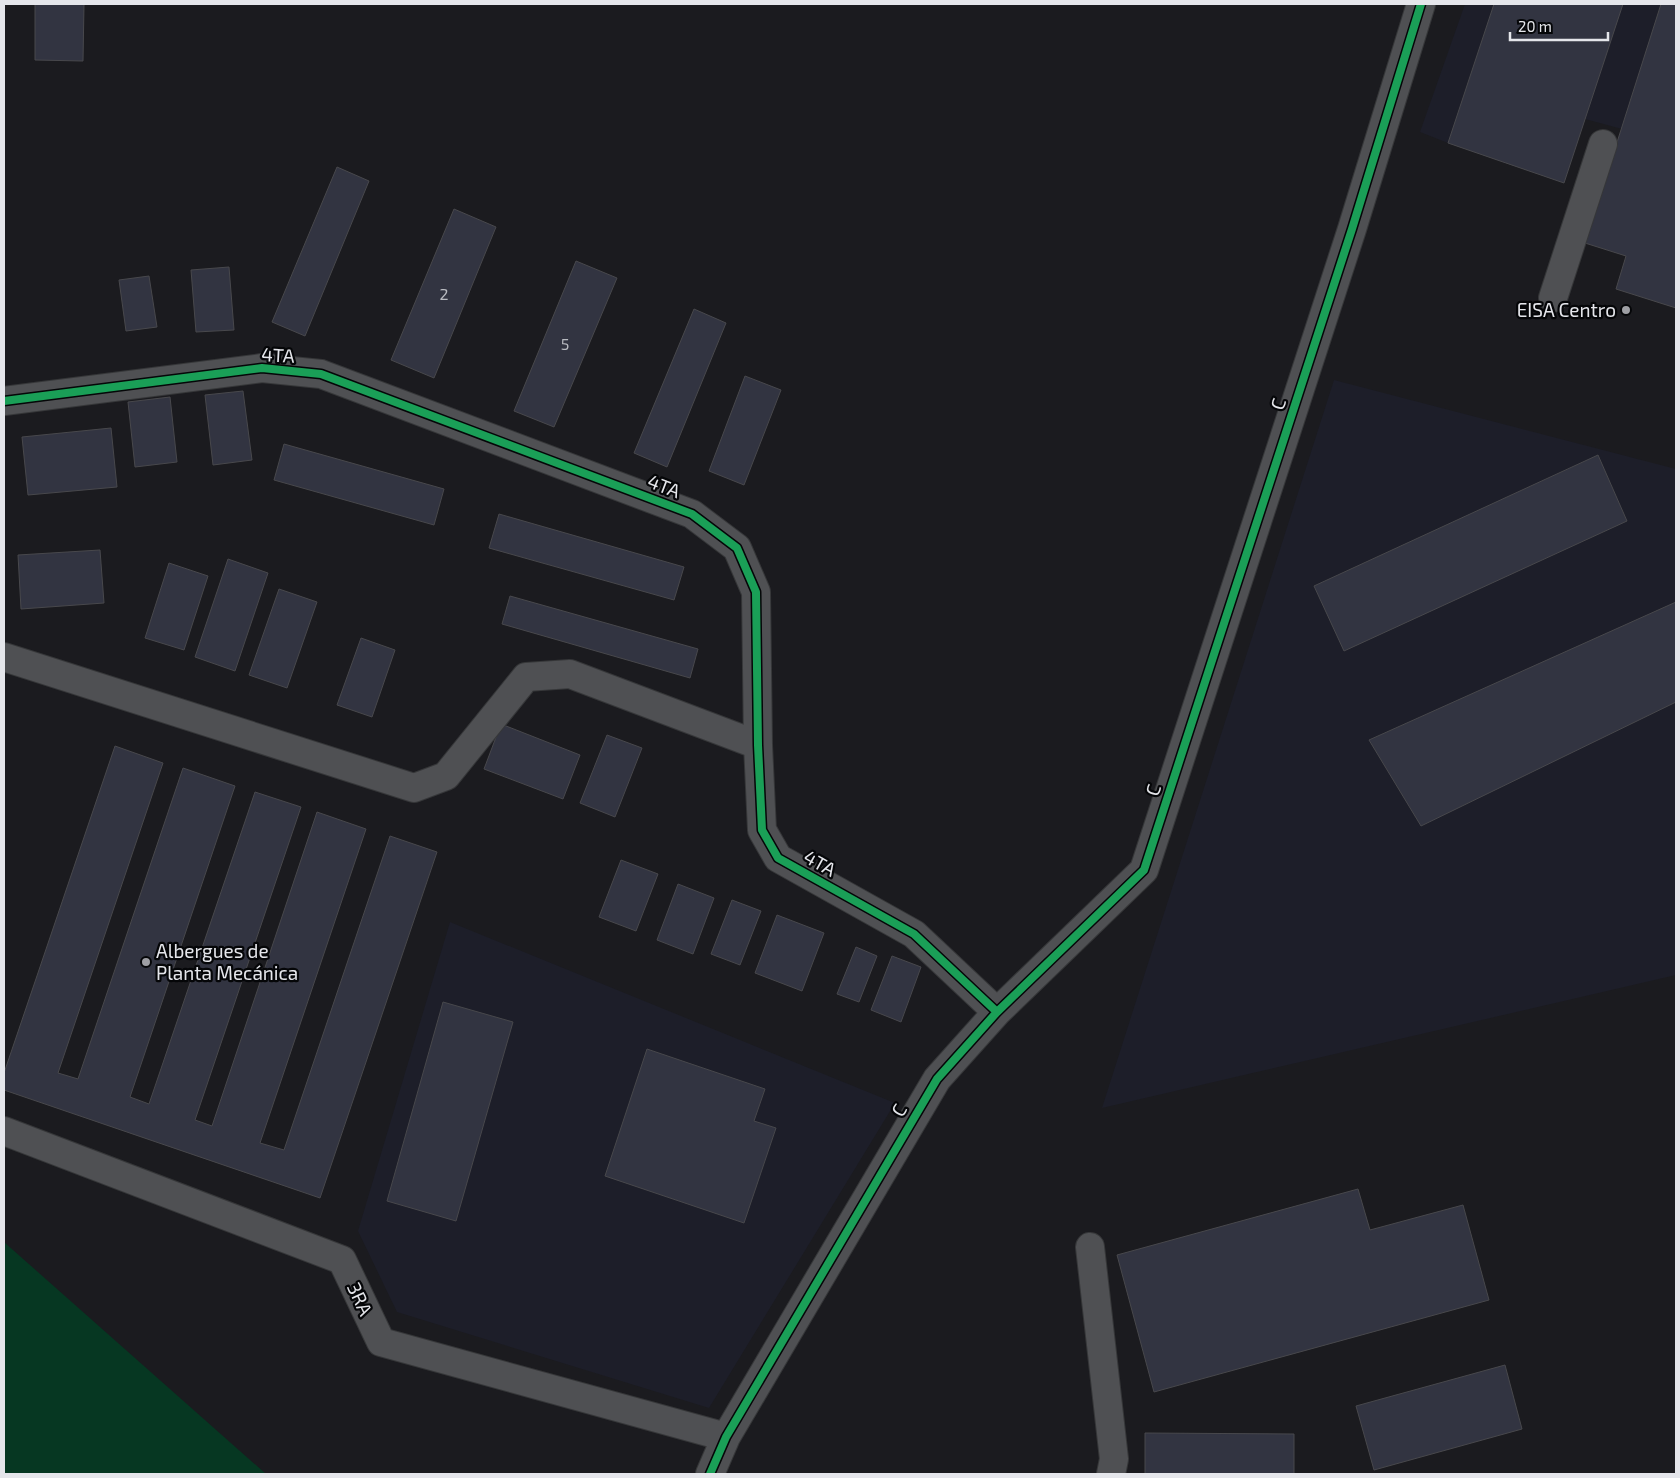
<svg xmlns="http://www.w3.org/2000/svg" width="1680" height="1478" viewBox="0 0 1680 1478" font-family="'Exo 2',sans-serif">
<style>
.built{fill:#1d1e29}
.green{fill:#063722}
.building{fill:#323441;stroke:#48484c}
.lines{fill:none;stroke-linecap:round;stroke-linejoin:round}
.minor-casing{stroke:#363739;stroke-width:30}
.minor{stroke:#4f5053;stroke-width:28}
.cycleway-casing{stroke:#050608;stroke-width:11}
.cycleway{stroke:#1a9f57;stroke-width:8}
.poi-dot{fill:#9e9fa4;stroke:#050608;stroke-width:2}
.labels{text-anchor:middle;stroke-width:4.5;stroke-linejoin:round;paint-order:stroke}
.number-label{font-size:16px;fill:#b8bac0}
.poi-label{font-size:19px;fill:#e5e6eb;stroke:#050608;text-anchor:end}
.street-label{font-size:19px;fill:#e5e6eb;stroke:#050608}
</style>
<rect width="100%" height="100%" fill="#1b1b1f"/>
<!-- built -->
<path class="built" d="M1465 4H1661L1622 129 1585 119 1564 183 1448 143 1420 132Z
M1334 380 1676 469V975L1102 1108Z
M450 922 895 1103 709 1408 397 1312 358 1231Z"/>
<!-- green -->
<path class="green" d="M4 1242 266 1474H4Z"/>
<!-- building -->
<path class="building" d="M35 4H84L83 61 35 60Z
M1494 4H1623L1564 183 1448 143Z
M1661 4H1676V308L1616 289 1626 256 1585 243Z
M337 167 369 181 305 336 272 322Z
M454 209 496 227 434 378 391 360Z
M576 261 617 278 554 427 514 411Z
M229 267 234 330 196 332 191 270Z
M149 276 157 327 126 331 119 280Z
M694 309 726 323 667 467 634 453Z
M745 376 781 390 744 485 709 471Z
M243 391 252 460 213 465 205 395Z
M170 397 177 462 135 467 128 402Z
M111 428 117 487 28 495 22 437Z
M284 444 444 489 434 525 274 480Z
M1598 455 1627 521 1344 651 1314 586Z
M499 514 684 567 674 600 489 548Z
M100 550 104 603 21 609 18 555Z
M228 559 268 573 235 671 195 657Z
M169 563 208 576 184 650 145 638Z
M279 589 317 602 287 688 249 675Z
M510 596 698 649 690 678 502 624Z
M1676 602V702L1421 826 1369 740Z
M361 638 395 650 372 717 337 705Z
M501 724 580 755 563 799 484 769Z
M607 735 642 748 615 817 580 803Z
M115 746 163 763 58 1073 78 1079 183 768 235 786 130 1097 149 1104 255 792 301 807 195 1120 212 1126 317 812 366 829 260 1143 284 1150 390 836 437 852 320 1198 4 1090V1073Z
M621 860 658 874 636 931 599 917Z
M678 884 714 898 693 954 657 940Z
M732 900 761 911 740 965 711 954Z
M777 915 824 933 802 991 755 973Z
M856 947 877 956 859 1002 837 994Z
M892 956 921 967 901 1022 871 1010Z
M443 1002 513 1022 456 1221 387 1201Z
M647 1049 765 1089 754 1121 776 1128 744 1223 605 1176Z
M1358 1189 1370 1230 1463 1205 1489 1300 1154 1392 1117 1255Z
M1505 1365 1522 1429 1374 1470 1356 1406Z
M1145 1433 1294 1434V1474H1145Z"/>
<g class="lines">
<defs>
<path id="minor" d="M1553 298 1603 144
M4 401 262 368 321 374 692 514 737 548 756 592 758 745 762 830 778 858 914 934 997 1012
M4 657 414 788 446 776 526 677 570 674 758 745
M4 1131 342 1260 381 1342 726 1437
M1090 1247 1114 1459 1111 1474
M710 1474 726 1437 937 1079 997 1012 1144 870 1352 229 1421 4"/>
</defs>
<!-- minor casing -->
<use href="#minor" class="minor-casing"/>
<!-- minor -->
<use href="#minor" class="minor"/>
<defs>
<path id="cycleway" d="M4 401 262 368 321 374 692 514 737 548 756 592 758 745 762 830 778 858 914 934 997 1012
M710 1474 726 1437 937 1079 997 1012 1144 870 1352 229 1421 4"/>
</defs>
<!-- cycleway casing -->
<use href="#cycleway" class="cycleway-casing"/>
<!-- cycleway -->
<use href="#cycleway" class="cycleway"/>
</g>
<!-- markers -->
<g class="poi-dot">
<circle cx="1626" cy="310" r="5"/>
<circle cx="146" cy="962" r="5"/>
</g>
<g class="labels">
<!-- number labels -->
<g class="number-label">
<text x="444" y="300">2</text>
<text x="565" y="350">5</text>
</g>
<!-- poi labels -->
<g class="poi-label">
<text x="1616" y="317">EISA Centro</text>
<text x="156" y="958" text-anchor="start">Albergues de<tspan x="156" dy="22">Planta Mecánica</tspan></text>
</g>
<!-- street labels -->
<g class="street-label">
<text transform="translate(278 355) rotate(3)" y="7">4TA</text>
<text transform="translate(1278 404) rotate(-72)" y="7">C</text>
<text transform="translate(664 486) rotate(21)" y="7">4TA</text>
<text transform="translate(1153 790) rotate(-72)" y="7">C</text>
<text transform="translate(820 863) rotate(29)" y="7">4TA</text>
<text transform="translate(899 1110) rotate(-60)" y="7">C</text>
<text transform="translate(360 1299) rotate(65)" y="7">3RA</text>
</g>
</g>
<!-- border -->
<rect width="1680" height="1478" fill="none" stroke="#e5e6eb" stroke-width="10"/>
<!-- scale -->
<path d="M1510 32v8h98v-8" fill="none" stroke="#e5e6eb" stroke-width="2.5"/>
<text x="1518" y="32" font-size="15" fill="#e5e6eb" stroke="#050608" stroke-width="4" paint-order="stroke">20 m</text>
</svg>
